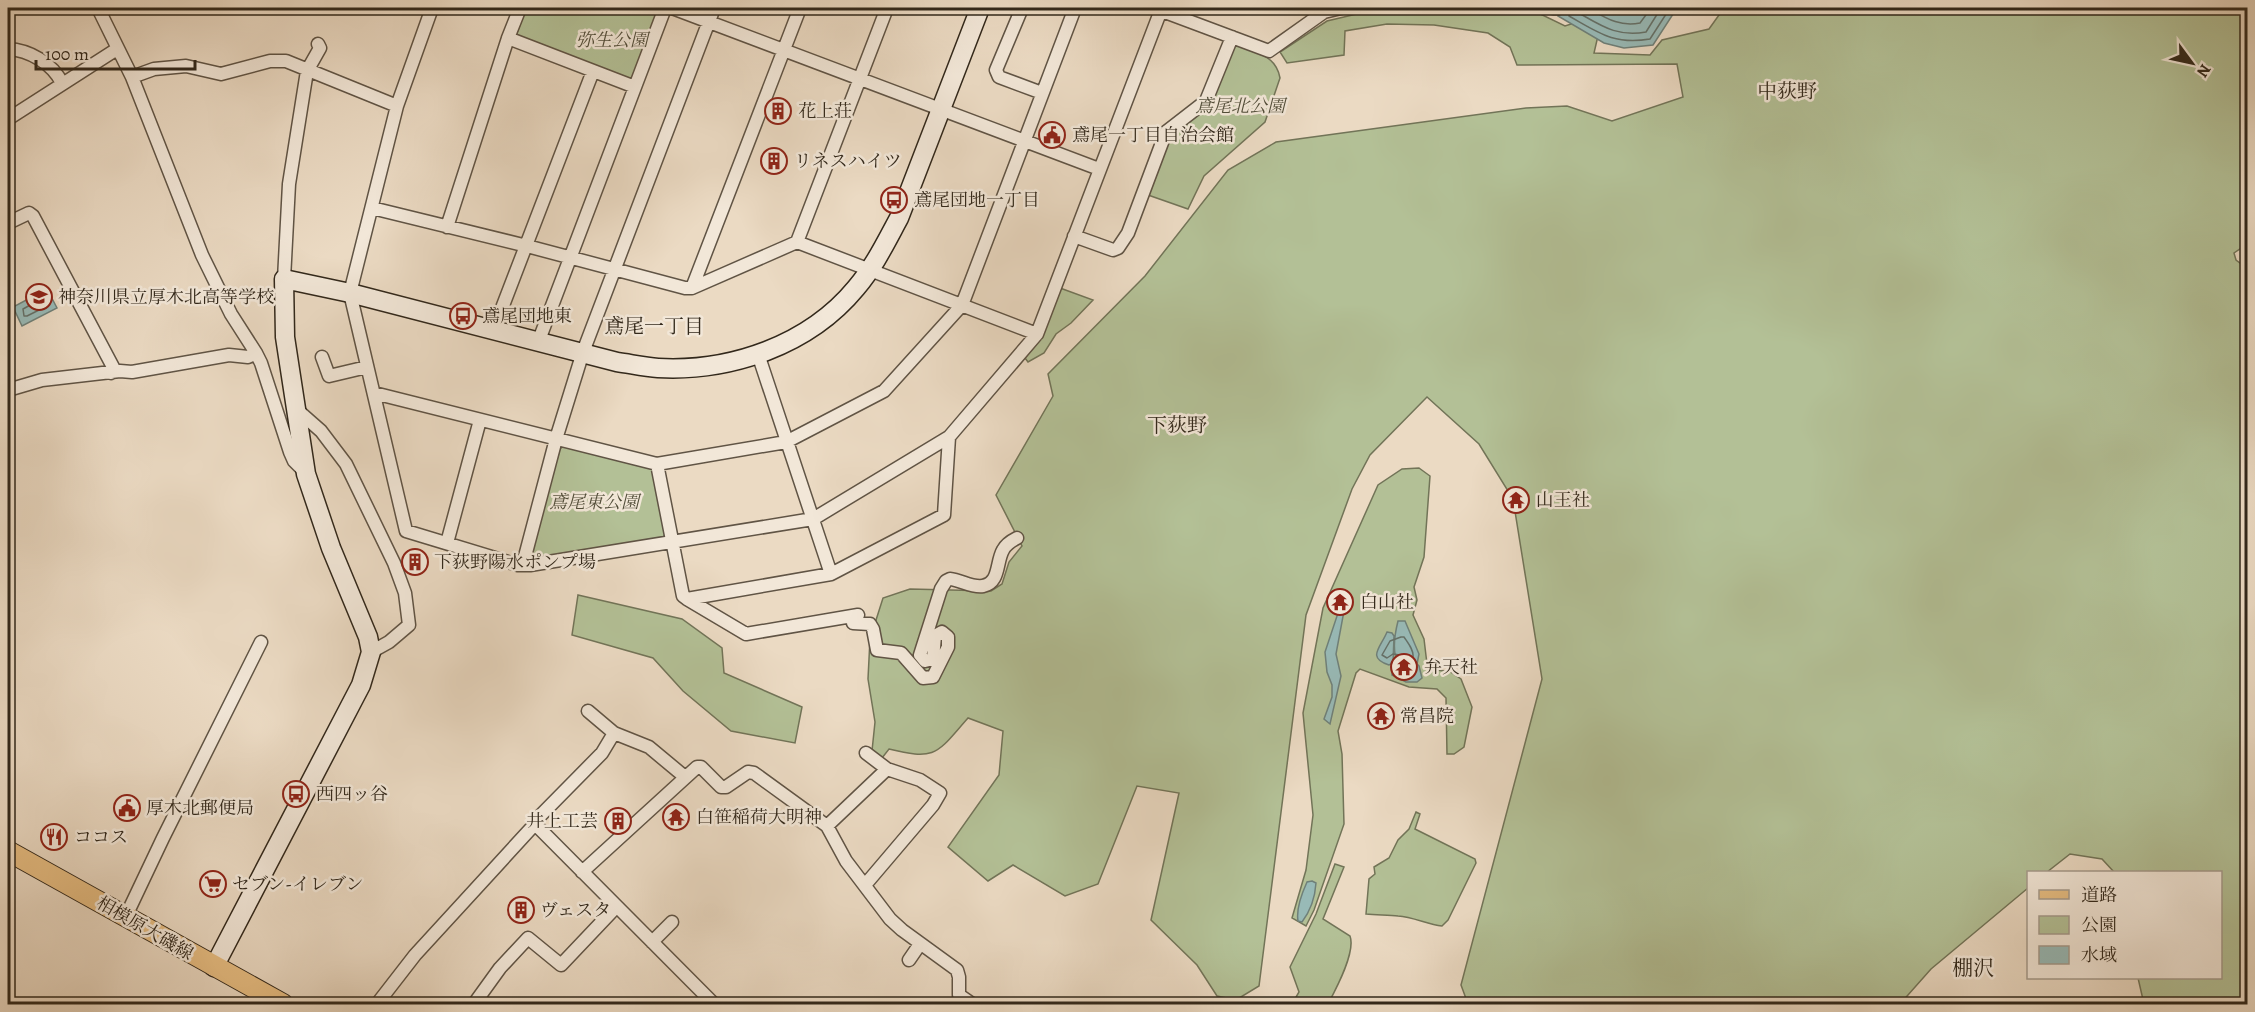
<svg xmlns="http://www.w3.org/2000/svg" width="2255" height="1012" viewBox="0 0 2255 1012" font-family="Alegreya,'Noto Serif JP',serif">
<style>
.green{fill:#b3c096;stroke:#727458;stroke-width:1.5}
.water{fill:#98bab7;stroke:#6f8079;stroke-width:1.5}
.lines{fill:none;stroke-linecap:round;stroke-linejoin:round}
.shore{stroke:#657169;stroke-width:1.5}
.street-casing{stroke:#605445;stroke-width:15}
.secondary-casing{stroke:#32281b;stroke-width:21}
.primary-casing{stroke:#32281b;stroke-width:22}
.street{stroke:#f2e7d8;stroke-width:12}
.secondary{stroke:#f2e7d8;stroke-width:18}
.primary{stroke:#e6bd82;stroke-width:20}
.labels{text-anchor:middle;stroke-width:5;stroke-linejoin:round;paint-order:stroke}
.park-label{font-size:18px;font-style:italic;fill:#524e3a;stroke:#f2e7d8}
.poi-label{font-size:18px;fill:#32281b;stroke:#f2e7d8;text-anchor:start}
.street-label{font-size:18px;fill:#32281b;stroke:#f2e7d8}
.neighbourhood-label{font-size:20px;fill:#32281b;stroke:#f2e7d8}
.quarter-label{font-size:21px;fill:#32281b;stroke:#f2e7d8}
</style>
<rect width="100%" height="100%" fill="#ebdac3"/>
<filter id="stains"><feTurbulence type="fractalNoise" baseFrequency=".00333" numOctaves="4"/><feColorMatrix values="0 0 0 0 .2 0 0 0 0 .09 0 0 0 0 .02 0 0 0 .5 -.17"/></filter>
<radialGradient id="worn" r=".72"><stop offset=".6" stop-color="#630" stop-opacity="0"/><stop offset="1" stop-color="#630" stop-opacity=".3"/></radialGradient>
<!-- green -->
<path class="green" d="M526 8H660L632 83 518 37 517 33Z
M1382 8H1528L1565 26 1587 19 1600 27 1594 53 1650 55 1662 40 1709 29 1724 8H2247V244L2234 253 2236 260 2248 269 2247 1004H2144L2138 978H2220V872H2114L2102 859 2070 854 2047 872H2028V888L1931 969 1900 1004H1468L1461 985 1542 679 1513 499 1479 444 1427 397 1370 455 1352 489 1306 615 1259 986 1236 1000 1217 996 1197 965 1151 920 1179 793 1137 786 1098 884 1065 896 1013 865 988 881 948 847 999 775 1003 731 968 718C937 753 937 761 889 749L882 758 872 751 875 722 868 679 870 639 883 598 910 589 991 591 1002 584 1009 562 1022 546 996 495 1053 396 1048 374 1145 276 1228 170 1276 142 1526 108 1567 106 1612 121 1683 97 1677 64 1517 65 1510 47 1488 33 1434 25 1387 24 1345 31 1344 55 1287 63 1280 52 1327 21Z
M1237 45C1255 52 1276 55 1280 78L1265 122 1204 176 1188 209 1148 195 1172 132 1210 106 1232 46Z
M1060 288 1093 300 1071 323 1056 334 1044 353 1028 362 1025 358V352Z
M563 446 650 467 653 470 665 535 661 538 531 560 529 556 560 449Z
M1419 468 1430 476 1424 557 1414 587 1417 600 1413 615 1424 639 1427 664 1433 670 1449 671 1461 679 1472 707 1464 747 1454 754H1447L1446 698 1437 689 1409 687 1360 669 1356 673 1338 731 1342 754 1344 824 1314 910 1306 926 1292 918 1306 870 1313 815 1303 713 1323 608 1378 485 1402 469Z
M578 595 682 619 722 648 724 673 802 707 795 743 731 731 683 691 653 658 572 635Z
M1416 812 1420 814 1415 829 1475 859 1476 863 1448 920 1442 926C1427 924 1413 917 1398 916 1389 915 1377 915 1366 914L1369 879 1375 874 1374 867 1389 858 1398 840 1409 829Z
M1335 864 1344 867 1323 919 1350 936C1356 952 1336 989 1328 1004H1292L1299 992 1290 967 1316 914Z"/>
<!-- water -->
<path class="water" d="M1564 8H1677L1653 45 1624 48 1604 43 1558 16Z
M47 289 57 308 22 326 13 307Z
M1341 609 1344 611 1336 654 1341 676 1330 724 1324 719 1332 697V685L1327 672 1325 652 1339 610Z
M1398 621H1405L1419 654 1417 664 1419 666 1422 678 1417 682H1406L1392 675V667L1398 663C1392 652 1395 633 1398 621Z
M1387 632 1392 633 1394 636 1393 663 1389 665C1366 658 1381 647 1387 632Z
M1312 881 1316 883C1315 899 1311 910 1302 922L1298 921C1296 909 1302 893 1307 882Z"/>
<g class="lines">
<!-- shore -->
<path class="shore" d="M1569 8V16C1599 33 1614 45 1650 39L1670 8
M1576 8 1577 12C1602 26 1616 37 1646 32L1661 8
M1588 8C1606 18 1619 27 1640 23L1651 8
M43 298 47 303V306L27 316H24L23 309Z
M1401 637H1404C1408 643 1414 650 1413 657 1413 665 1412 666 1415 673L1412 676H1407L1401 672 1404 662 1400 655 1393 654 1387 658 1382 655 1390 641Z"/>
<defs>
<path id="street" d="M432 8 397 106 350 293 406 531 518 565H530L813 519 949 437 1037 334 1161 10
M672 8 1099 169
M1022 8 996 70 999 77 1042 93
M1154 8 1269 51 1324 12 1341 8
M1553 8H1559
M508 38 635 87
M8 49C29 50 52 63 62 83
M132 77 154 69 186 66 221 74 270 61H286L397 106
M8 119 117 49
M372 208 527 246 685 288H692L797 242 887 8
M8 223 29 213 33 216 113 367 111 373
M447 227 508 38 520 8
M1074 236 1113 250 1118 248 1128 233 1166 132 1206 101 1232 37
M797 242 1037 334
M284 279 289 184 307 71 320 48 318 44
M692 288 800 8
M494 329 593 71
M539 340 665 8
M256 353 261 363 290 452 294 461 305 472
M758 354 831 574
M322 357 329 376 367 367
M8 390 42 380 120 371 132 372 229 355 248 357 256 353 231 314 202 255 132 77 98 8
M374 393 657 464 786 442 884 391 962 305 1075 8
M296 409 321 431 346 464 394 563 405 593 409 625 389 642 371 652
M657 464 683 596 687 599 746 634 858 615
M447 543 480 420
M523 564 556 439 583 352 714 8
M687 599 831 574 944 515 949 437
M853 623 870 624 873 629 877 650 901 653 923 678 933 677 948 647V637L942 632 935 636 933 659 925 661 920 655 941 589 946 581 950 579C961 580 972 588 983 586 1000 583 996 562 1003 550 1006 544 1011 541 1017 538
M588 711 614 733 649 747 685 777
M866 753 887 769
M535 824 539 817 602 753 614 733
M827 826 887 769 920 780 940 793 933 805 865 885
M582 872 697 767H701L721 787H726L748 772 754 773 827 826 846 861 890 919 902 930 957 970 959 977V995L972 1004
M126 916 163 838 261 642
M652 942 672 922
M909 960 920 944
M377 1004 415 955 535 824 714 1004
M474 1004 500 968 528 938 561 965 616 907"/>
<path id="secondary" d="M214 967 361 685 371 652 368 637 331 548 306 474 285 337 284 279 350 293 617 362C631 364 645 367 658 368 731 372 809 345 856 288 874 267 886 242 899 218L980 8"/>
<path id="primary" d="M8 851 283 1004"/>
</defs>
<!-- street casing -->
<use href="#street" class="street-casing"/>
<!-- secondary casing -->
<use href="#secondary" class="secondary-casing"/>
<!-- primary casing -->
<use href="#primary" class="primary-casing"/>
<!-- street -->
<use href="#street" class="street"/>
<!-- secondary -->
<use href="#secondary" class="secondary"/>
<!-- primary -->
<use href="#primary" class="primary"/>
</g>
<!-- icons -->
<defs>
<symbol id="building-ring" viewBox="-11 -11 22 22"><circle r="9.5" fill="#f2e7d8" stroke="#8f2418" stroke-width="1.5"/><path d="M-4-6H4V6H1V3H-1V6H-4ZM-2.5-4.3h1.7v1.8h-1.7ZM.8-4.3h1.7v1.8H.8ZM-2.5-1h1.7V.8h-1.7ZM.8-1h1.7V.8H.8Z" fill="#8f2418"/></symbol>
<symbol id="civic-ring" viewBox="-11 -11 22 22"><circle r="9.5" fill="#f2e7d8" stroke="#8f2418" stroke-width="1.5"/><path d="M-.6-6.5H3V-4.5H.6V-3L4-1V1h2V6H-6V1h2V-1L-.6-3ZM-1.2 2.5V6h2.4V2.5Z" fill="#8f2418"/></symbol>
<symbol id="bus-ring" viewBox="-11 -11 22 22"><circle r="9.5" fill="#f2e7d8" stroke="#8f2418" stroke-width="1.5"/><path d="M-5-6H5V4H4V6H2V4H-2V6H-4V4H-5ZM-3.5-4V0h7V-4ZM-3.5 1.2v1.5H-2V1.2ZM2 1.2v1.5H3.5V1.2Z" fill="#8f2418"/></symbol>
<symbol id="school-ring" viewBox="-11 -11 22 22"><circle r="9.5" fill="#f2e7d8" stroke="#8f2418" stroke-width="1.5"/><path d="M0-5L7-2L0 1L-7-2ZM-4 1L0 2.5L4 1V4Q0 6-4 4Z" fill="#8f2418"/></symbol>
<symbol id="temple-ring" viewBox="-11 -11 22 22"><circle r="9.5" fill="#f2e7d8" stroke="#8f2418" stroke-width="1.5"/><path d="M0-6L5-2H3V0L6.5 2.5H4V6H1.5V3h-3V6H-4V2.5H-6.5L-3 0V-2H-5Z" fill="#8f2418"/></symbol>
<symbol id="restaurant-ring" viewBox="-11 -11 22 22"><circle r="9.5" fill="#f2e7d8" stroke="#8f2418" stroke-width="1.5"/><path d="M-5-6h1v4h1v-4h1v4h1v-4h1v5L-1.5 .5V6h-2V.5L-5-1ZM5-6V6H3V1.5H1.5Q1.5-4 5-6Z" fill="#8f2418"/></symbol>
<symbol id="supermarket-ring" viewBox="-11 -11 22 22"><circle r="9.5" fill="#f2e7d8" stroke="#8f2418" stroke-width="1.5"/><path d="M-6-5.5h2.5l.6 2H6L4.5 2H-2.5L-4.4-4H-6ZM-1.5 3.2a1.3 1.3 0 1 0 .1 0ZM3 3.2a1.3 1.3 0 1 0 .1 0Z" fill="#8f2418"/></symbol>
</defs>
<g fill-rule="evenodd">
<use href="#building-ring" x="763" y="96" width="30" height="30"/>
<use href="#civic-ring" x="1037" y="120" width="30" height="30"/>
<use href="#building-ring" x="759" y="146" width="30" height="30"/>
<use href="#bus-ring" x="879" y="185" width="30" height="30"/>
<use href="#school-ring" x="24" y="282" width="30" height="30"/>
<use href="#bus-ring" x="448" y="301" width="30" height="30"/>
<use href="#temple-ring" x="1501" y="485" width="30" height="30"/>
<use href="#building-ring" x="400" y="547" width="30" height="30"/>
<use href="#temple-ring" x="1325" y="587" width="30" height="30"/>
<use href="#temple-ring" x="1389" y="652" width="30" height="30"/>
<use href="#temple-ring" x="1366" y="701" width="30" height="30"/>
<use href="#bus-ring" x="281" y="779" width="30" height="30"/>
<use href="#civic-ring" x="112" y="793" width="30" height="30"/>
<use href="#temple-ring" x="661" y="802" width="30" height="30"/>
<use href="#building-ring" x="603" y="806" width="30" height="30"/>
<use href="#restaurant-ring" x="39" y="822" width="30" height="30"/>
<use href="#supermarket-ring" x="198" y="869" width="30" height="30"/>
<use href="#building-ring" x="506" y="895" width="30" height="30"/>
</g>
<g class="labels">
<!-- park labels -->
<g class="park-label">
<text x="612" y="46">弥生公園</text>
<text x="1240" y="112">鳶尾北公園</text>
<text x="594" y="508">鳶尾東公園</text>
</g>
<!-- poi labels -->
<g class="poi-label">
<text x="798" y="117">花上荘</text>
<text x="1072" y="141">鳶尾一丁目自治会館</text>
<text x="794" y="167">リネスハイツ</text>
<text x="914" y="206">鳶尾団地一丁目</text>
<text x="58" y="303">神奈川県立厚木北高等学校</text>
<text x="482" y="322">鳶尾団地東</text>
<text x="1536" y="506">山王社</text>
<text x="434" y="568">下荻野陽水ポンプ場</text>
<text x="1360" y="608">白山社</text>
<text x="1424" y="673">弁天社</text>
<text x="1400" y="722">常昌院</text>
<text x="316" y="800">西四ッ谷</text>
<text x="146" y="814">厚木北郵便局</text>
<text x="696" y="823">白笹稲荷大明神</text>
<text x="598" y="827" text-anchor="end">井上工芸</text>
<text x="74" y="843">ココス</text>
<text x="232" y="890">セブン-イレブン</text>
<text x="540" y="916">ヴェスタ</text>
</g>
<!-- street labels -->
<g class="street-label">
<text transform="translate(145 928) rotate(30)" y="6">相模原大磯線</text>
</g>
<!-- neighbourhood labels -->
<g class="neighbourhood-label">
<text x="1787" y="98">中荻野</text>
<text x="654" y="333">鳶尾一丁目</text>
<text x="1177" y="432">下荻野</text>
</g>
<!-- quarter labels -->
<g class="quarter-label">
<text x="1973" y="975">棚沢</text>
</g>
</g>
<!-- margin -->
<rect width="2255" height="1012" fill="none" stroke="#ebdac3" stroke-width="30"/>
<rect x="9" y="9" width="2237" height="994" fill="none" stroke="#32281b" stroke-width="3"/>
<rect x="15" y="15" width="2225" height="982" fill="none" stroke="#32281b" stroke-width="1.5"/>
<!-- legend -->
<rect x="2027" y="871" width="195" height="108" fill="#f2e7d8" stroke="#a59b8c" stroke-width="1.5"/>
<rect x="2039" y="890" width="30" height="9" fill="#e6bd82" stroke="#a59b8c" stroke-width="1.5"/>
<text x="2081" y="901" font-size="18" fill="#32281b">道路</text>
<rect x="2039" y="916" width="30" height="18" fill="#b3c096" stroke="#a59b8c" stroke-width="1.5"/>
<text x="2081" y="931" font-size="18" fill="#32281b">公園</text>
<rect x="2039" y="946" width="30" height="18" fill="#98bab7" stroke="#a59b8c" stroke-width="1.5"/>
<text x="2081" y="961" font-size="18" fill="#32281b">水域</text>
<!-- north arrow -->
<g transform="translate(2192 63) rotate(123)" stroke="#f2e7d8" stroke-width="4.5" paint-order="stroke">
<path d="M0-4.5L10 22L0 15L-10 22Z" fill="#32281b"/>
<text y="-9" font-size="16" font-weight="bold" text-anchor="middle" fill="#32281b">N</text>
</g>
<!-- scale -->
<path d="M36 60v9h159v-9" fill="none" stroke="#32281b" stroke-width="3"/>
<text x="45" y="60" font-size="18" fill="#32281b" stroke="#f2e7d8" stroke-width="4.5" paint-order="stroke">100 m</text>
<rect width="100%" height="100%" filter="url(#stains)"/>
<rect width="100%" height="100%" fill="url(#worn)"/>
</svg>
